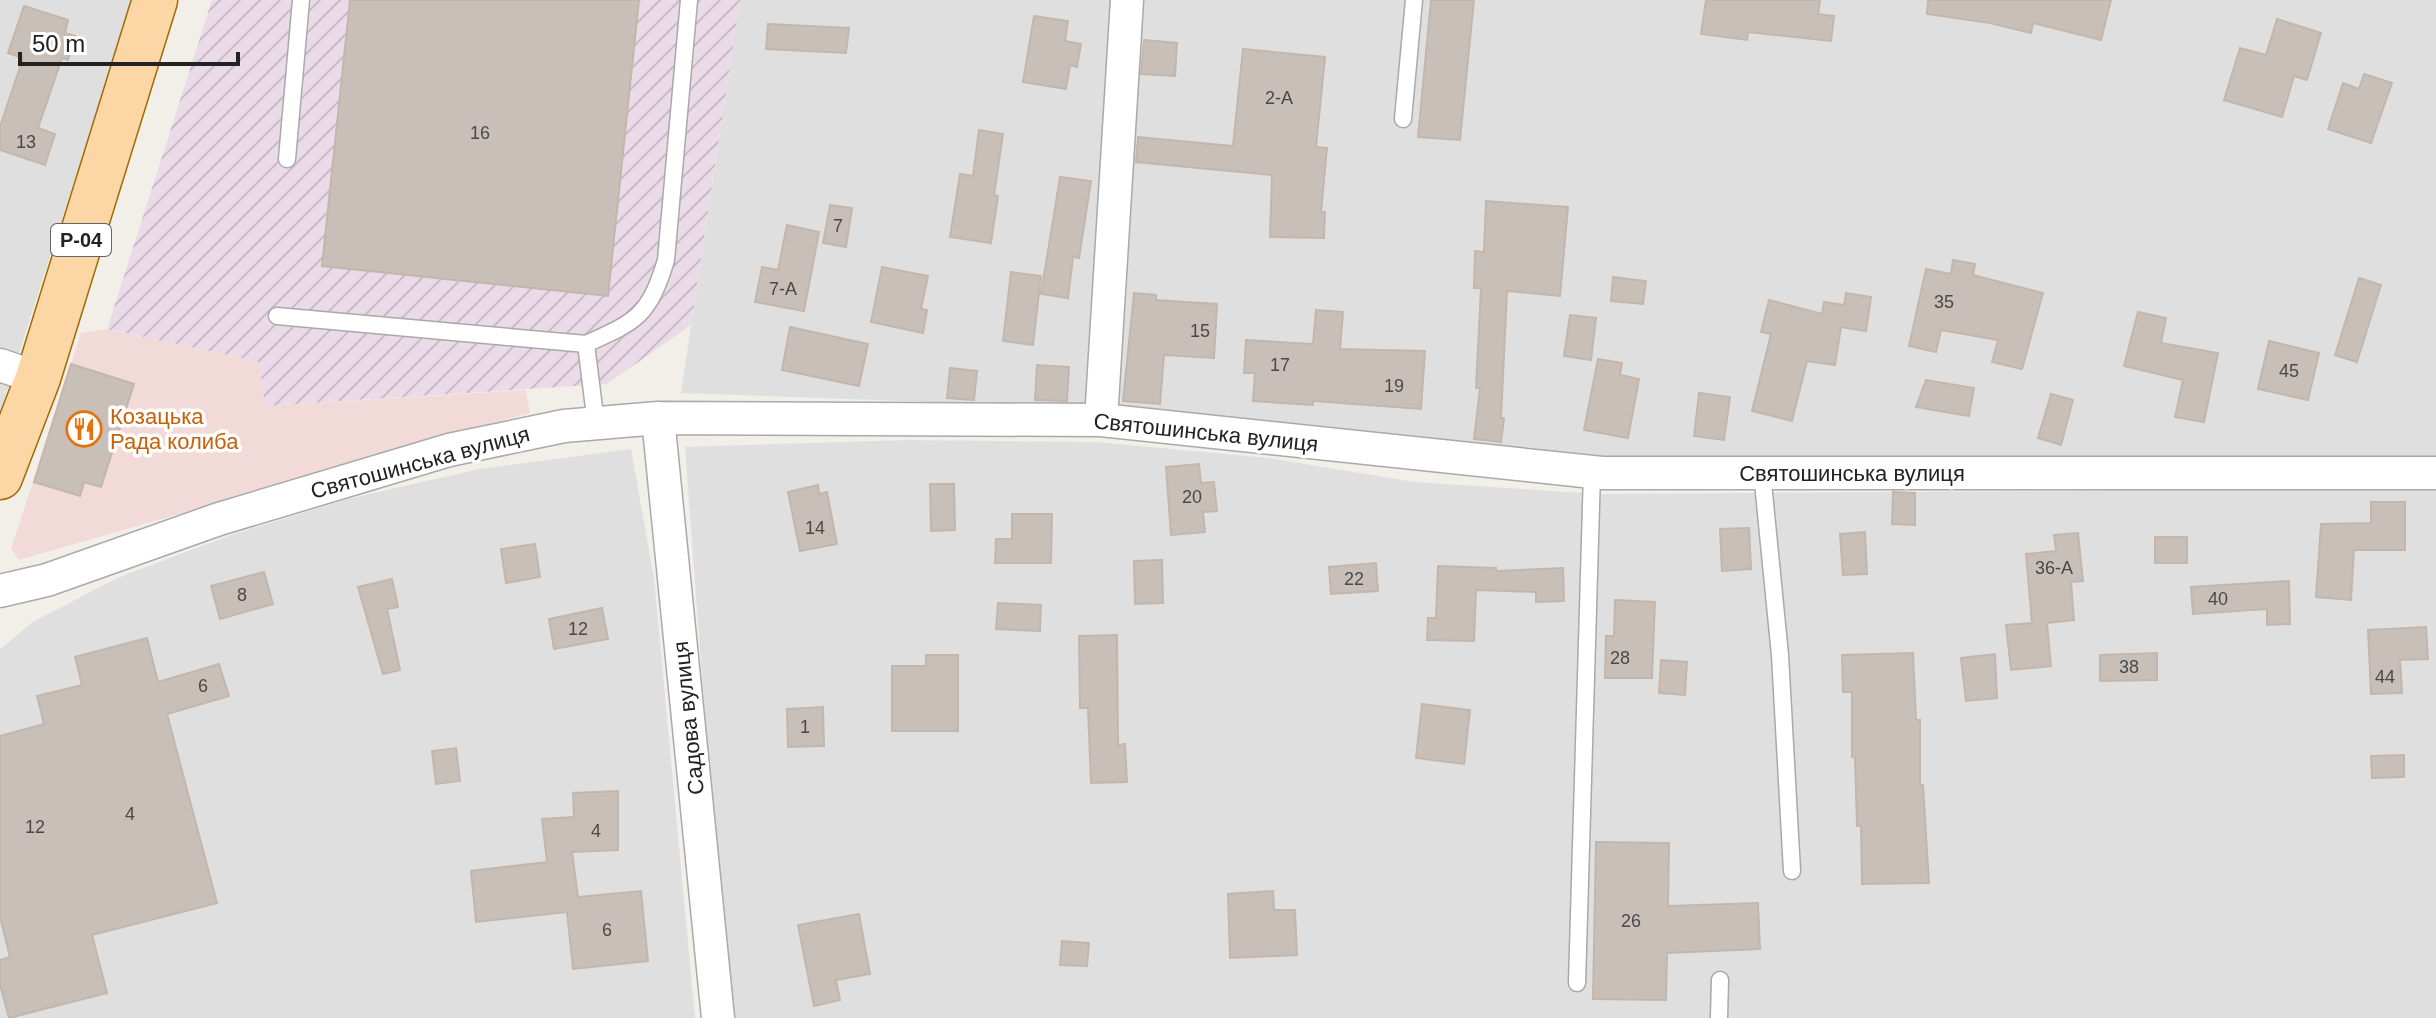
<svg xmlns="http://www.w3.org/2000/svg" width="2436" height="1018" viewBox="0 0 2436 1018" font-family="Helvetica,sans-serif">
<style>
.residential{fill:#e0dfdf}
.commercial{fill:#f2dad9}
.industrial{fill:url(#industrial-furrows)}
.building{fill:#c7bfb8;stroke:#c4b6ab;stroke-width:2}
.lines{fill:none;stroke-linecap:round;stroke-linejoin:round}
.service-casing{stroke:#a9a9a9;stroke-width:19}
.minor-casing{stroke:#a9a9a9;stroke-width:35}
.primary-casing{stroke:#a06b00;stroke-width:47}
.service{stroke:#fff;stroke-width:16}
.minor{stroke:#fff;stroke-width:32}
.primary{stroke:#fcd6a4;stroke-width:44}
.labels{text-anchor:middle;stroke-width:7;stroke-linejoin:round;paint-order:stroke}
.number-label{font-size:18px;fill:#4b4948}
.shield{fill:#fff;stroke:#646464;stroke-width:2}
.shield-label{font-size:20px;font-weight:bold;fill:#222}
.food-label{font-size:22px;fill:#c56008;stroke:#fff;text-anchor:start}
.street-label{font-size:22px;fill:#222;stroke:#fff}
</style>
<defs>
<pattern id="industrial-furrows" width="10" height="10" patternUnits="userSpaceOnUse" patternTransform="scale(2)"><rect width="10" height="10" fill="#ebdbe8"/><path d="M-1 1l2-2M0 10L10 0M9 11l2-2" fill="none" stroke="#c9bcc7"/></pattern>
</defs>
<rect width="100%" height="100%" fill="#f2efe9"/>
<!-- residential -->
<path class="residential" d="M0 0H132L0 413Z
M740 0H2436V458H1592L1130 409 681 393Z
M906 440 1096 442 1268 458 1414 482 1598 494 2436 488V1018H731L709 772 685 447Z
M631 449 654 578 695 1018H0V649L33 622 117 578 231 535 348 499 479 469Z"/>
<!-- commercial -->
<path class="commercial" d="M107 329 259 362 266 406 526 390 530 413 19 560 11 549 81 333Z"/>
<!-- industrial -->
<path class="industrial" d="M212 0H740L691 325 607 384 265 406 259 362 107 329Z"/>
<!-- building -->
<path class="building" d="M350 0H639L608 296 322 266Z
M1431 0H1474L1460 140 1418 137Z
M1706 0H1820L1818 14 1834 16 1831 41 1748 32 1747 40 1701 34Z
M1928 0H2111L2101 40 2033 23 2031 33 1990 23 1927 14Z
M24 6 68 20 65 33 75 36 68 60 62 58 38 128 55 134 45 165 0 150V127L23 58 8 53Z
M1034 16 1068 21 1065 41 1081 44 1077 67 1070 65 1066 89 1023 82Z
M2277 19 2321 33 2307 80 2294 76 2282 117 2224 100 2240 48 2266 55Z
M768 24 849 28 846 53 766 49Z
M1144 40 1177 43 1175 76 1141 74Z
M1243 49 1325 57 1316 147 1327 148 1321 212H1325L1324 238 1270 237 1272 175 1136 162 1138 137 1233 146Z
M2364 74 2392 83 2371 143 2328 129 2343 83 2359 89Z
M979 130 1003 134 994 195 998 196 991 243 950 237 960 174 973 176Z
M1060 177 1091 181 1079 258 1073 257 1068 298 1041 294Z
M1486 201 1568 207 1560 296 1507 291 1501 418H1504L1501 442 1474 439 1480 388H1476L1481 288H1474L1475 251 1484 252Z
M830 205 852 208 846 247 823 243Z
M787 225 819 232 804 311 755 302 762 267 778 270Z
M1953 260 1975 264 1973 275 2043 293 2022 369 1992 362 1998 340 1941 330 1936 352 1909 346 1926 269 1951 274Z
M882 267 928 276 921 309 927 310 923 333 871 322Z
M1011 272 1041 276 1033 345 1003 341Z
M1613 277 1646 281 1643 304 1611 301Z
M2359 278 2381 285 2357 362 2335 355Z
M1134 293 1156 295V300L1217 304 1214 358 1164 355 1160 404 1123 401Z
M1846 293 1871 297 1866 331 1841 327 1835 365 1807 361 1792 421 1752 411 1771 334 1761 332 1769 300 1822 314 1824 302 1844 305Z
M1316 310 1343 312 1340 349 1425 351 1421 409 1313 401V405L1253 401 1255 373H1244L1246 340 1313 344Z
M2138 312 2166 318 2161 343 2218 353 2204 422 2175 417 2183 380 2124 366Z
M1570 315 1596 318 1591 360 1564 356Z
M790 327 868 344 859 386 782 370Z
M2269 341 2319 353 2308 400 2258 389Z
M1598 359 1622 363 1620 375 1639 379 1628 438 1584 430Z
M71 364 134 384 101 487 84 482 80 496 34 482Z
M1037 365 1069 367 1067 401 1035 400Z
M950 368 977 371 974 400 947 398Z
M1926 380 1974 388 1969 416 1916 407Z
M1699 393 1730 397 1724 440 1694 436Z
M2051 394 2073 400 2061 445 2038 438Z
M1199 464 1201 483 1214 482 1217 511 1203 512 1205 532 1171 535 1166 467Z
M930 484H954L955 530 931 531Z
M818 485 819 494 827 492 837 544 800 551 788 492Z
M1893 492 1915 493V525L1892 524Z
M2371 502H2405V550H2354L2351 600 2316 597 2321 524 2371 523Z
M1012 514H1052L1051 563H995L996 539H1012Z
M1749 528 1751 569 1722 571 1720 529Z
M1865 532 1867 574 1843 575 1840 534Z
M2078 533 2083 581 2071 582 2074 620 2047 623 2051 666 2011 670 2006 625 2032 623 2026 554 2056 551 2054 535Z
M2155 537H2187V563H2155Z
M535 544 540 577 506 583 501 549Z
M1162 560 1163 603 1135 604 1134 561Z
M1376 563 1378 591 1331 594 1329 567Z
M1438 566 1496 568V571L1563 568 1564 601 1536 602V592L1476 590 1474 641 1427 640 1428 618H1436Z
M264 572 273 604 220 619 211 586Z
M392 579 398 607 387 609 400 670 383 674 358 587Z
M2289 581 2290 624 2267 625V609L2193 614 2191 587Z
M1615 600 1655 602 1652 678H1605L1606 636H1614Z
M998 603 1041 605 1040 631 996 629Z
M602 608 608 639 554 649 549 619Z
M2426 627 2428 659 2400 660 2402 693 2371 694 2368 630Z
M1117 635 1118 745 1125 744 1127 782 1091 783 1088 708H1080L1079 636Z
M147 638 158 682 219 664 229 696 167 714 217 903 92 935 107 993 9 1018 0 984V960L10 957 0 917V736L44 724 37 696 82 685 75 657Z
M1913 653 1916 720H1920V785H1923L1929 883 1862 884 1861 826H1857L1855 757H1852V692H1843L1842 655Z
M2157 653V680L2100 681V655Z
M1995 654 1997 698 1966 701 1961 658Z
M926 655H958V731H892V666H926Z
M1661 660 1687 662 1685 695 1659 693Z
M1422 704 1470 710 1464 764 1416 758Z
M823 707 824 746 788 747 787 709Z
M456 748 460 781 436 784 432 751Z
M2404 755V777L2372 778 2371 756Z
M618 791V850L572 852 578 897 641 891 648 961 573 969 567 912 476 922 471 871 547 862 542 819 574 817 573 793Z
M1596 842 1669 843 1668 906 1758 903 1760 949 1667 953 1666 1000 1593 999Z
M1273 891 1274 910H1295L1297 955 1230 958 1228 894Z
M859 914 870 974 836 980 840 1000 814 1006 798 925Z
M1062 941 1089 943 1087 966 1060 965Z"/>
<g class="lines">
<defs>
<path id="service" d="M1403 119 1414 0
M287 159 301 0
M277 316 586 344 596 424
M586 344C637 321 649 316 666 260L689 0
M1762 473 1780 655 1792 871
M1577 983 1592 472
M1719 1018 1720 980"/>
<path id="minor" d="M0 365 38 378
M658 418 718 1018
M1101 420 1127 0
M0 591 47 580 219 519 449 450 564 426 658 418 1101 420 1602 473H2436"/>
<path id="primary" d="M0 477 38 378 155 0"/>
</defs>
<!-- service casing -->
<use href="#service" class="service-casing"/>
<!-- minor casing -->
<use href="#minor" class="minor-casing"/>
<!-- primary casing -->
<use href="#primary" class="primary-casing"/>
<!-- service -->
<use href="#service" class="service"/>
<!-- minor -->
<use href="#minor" class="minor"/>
<!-- primary -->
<use href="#primary" class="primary"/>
</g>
<!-- icons -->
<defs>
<symbol id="restaurant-ring" viewBox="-11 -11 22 22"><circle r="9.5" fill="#fff" stroke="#e8710a" stroke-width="1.5"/><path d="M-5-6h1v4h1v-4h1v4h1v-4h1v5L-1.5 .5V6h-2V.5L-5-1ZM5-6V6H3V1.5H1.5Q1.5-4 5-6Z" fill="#e8710a"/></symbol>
</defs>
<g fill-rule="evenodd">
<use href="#restaurant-ring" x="64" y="409" width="40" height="40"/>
</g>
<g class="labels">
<!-- number labels -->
<g class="number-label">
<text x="1279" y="104">2-А</text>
<text x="480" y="139">16</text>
<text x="26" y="148">13</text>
<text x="838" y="232">7</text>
<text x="783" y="295">7-А</text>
<text x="1944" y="308">35</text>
<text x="1200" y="337">15</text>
<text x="1280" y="371">17</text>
<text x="2289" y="377">45</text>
<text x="1394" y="392">19</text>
<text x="1192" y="503">20</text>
<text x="815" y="534">14</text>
<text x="2054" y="574">36-А</text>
<text x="1354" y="585">22</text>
<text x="242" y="601">8</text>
<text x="2218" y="605">40</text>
<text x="578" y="635">12</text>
<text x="1620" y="664">28</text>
<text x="2129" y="673">38</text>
<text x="2385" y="683">44</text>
<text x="203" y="692">6</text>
<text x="805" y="733">1</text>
<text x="130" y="820">4</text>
<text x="35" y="833">12</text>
<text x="596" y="837">4</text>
<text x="1631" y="927">26</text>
<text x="607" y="936">6</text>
</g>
<!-- shield labels -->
<rect class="shield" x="51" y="224" width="60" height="32" rx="6"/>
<g class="shield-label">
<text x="81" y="247">Р-04</text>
</g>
<!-- food labels -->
<g class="food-label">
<text x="110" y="424">Козацька<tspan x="110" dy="25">Рада колиба</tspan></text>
</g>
<!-- street labels -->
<g class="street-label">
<text transform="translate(1206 432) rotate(6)" y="8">Святошинська вулиця</text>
<text transform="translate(420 462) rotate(-15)" y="8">Святошинська вулиця</text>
<text x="1852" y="481">Святошинська вулиця</text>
<text transform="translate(688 718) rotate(-96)" y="8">Садова вулиця</text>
</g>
</g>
<!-- scale -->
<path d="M20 52v12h218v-12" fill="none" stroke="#222222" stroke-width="4"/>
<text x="32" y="52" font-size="24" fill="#222222" stroke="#ffffff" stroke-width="6" paint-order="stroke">50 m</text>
</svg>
